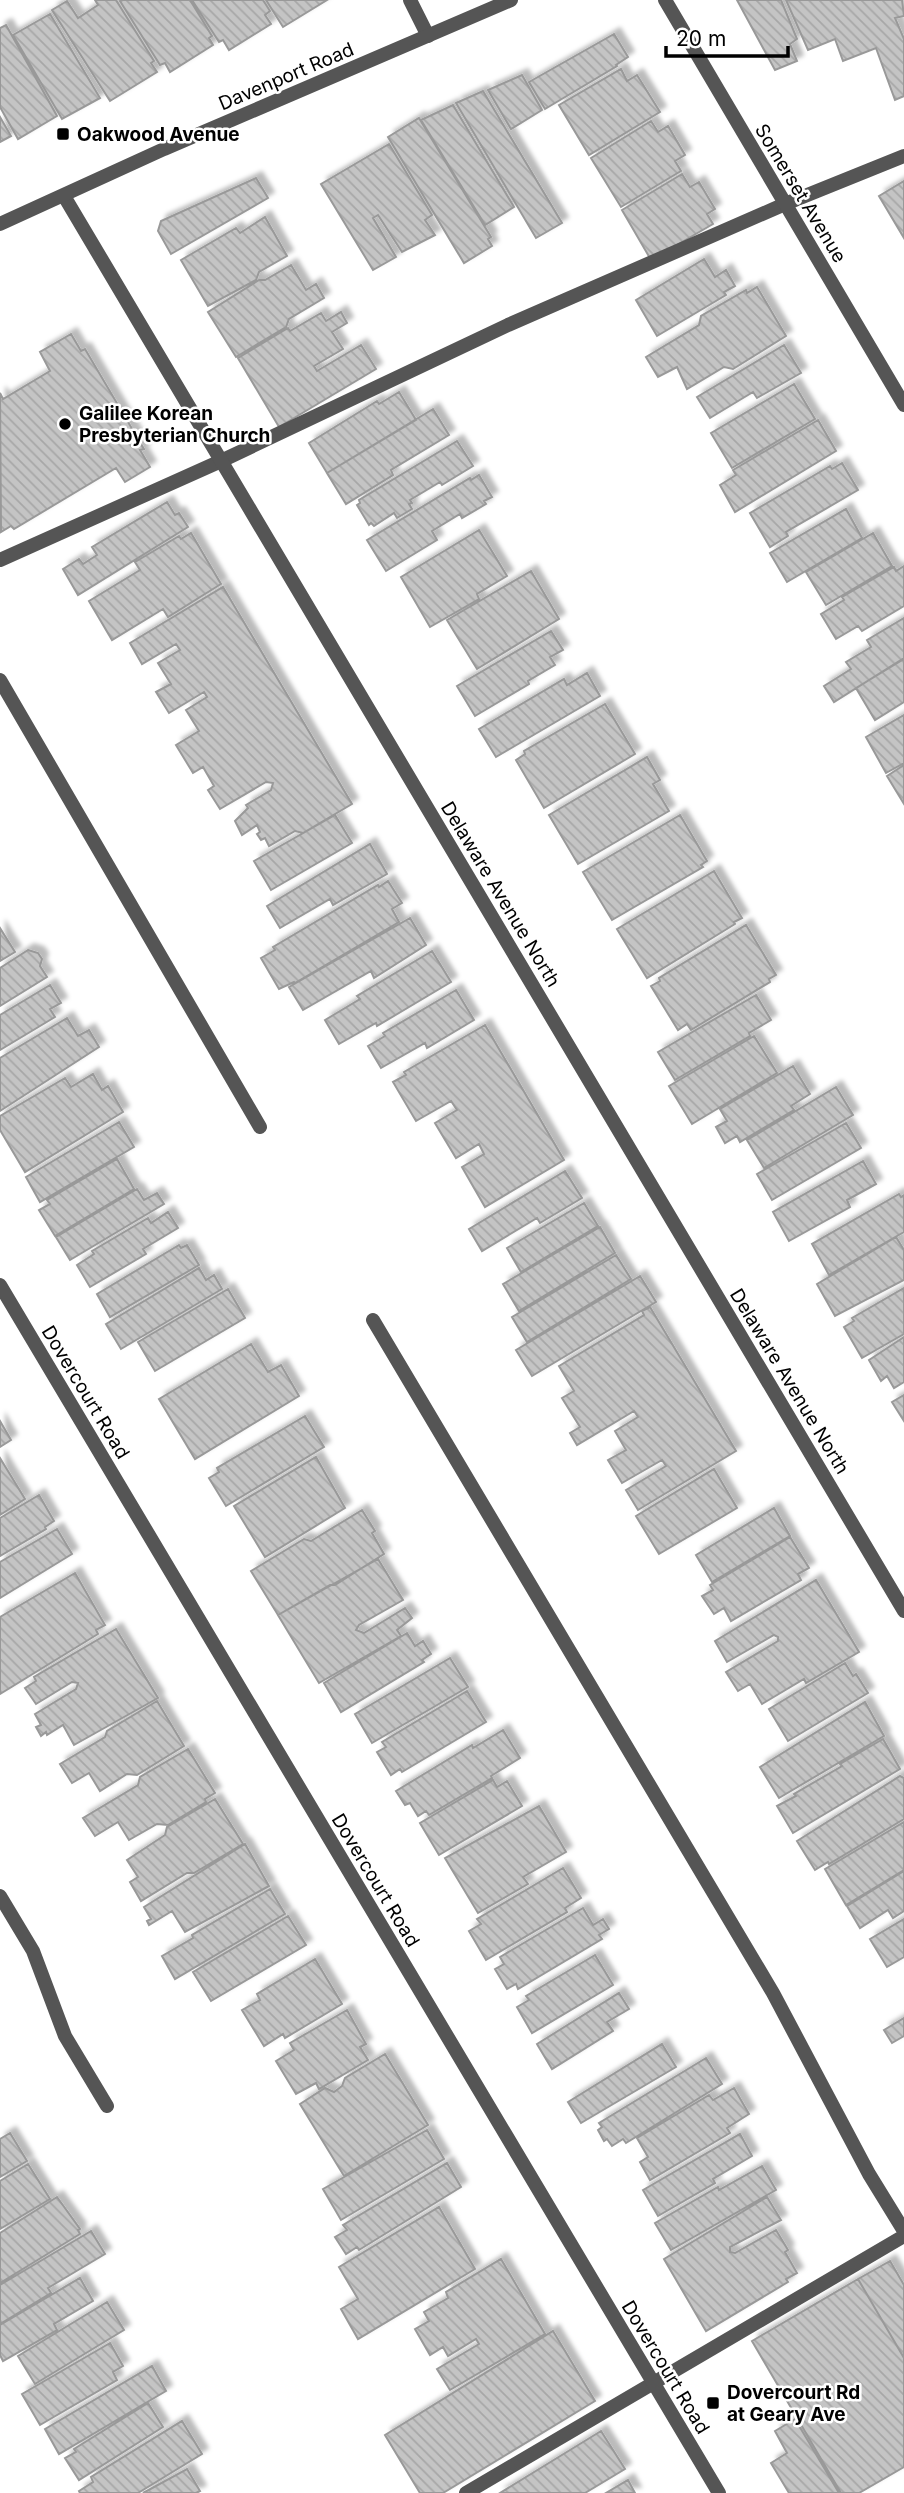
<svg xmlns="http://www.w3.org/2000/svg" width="904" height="2493" viewBox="0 0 904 2493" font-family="Inter,sans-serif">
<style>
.building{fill:url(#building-back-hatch);stroke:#999;stroke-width:2;filter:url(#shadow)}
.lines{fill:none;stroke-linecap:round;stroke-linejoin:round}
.service{stroke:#555;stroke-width:14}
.minor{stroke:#555;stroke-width:14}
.tertiary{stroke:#555;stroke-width:14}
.poi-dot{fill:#000;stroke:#fff;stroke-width:2.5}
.labels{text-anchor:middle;stroke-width:5;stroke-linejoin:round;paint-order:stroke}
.street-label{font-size:19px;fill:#000;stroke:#fff}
.poi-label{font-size:19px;font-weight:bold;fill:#000;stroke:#fff;text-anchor:start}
</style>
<defs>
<pattern id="building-back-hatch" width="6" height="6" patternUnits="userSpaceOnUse" patternTransform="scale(1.75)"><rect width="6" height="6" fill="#c4c4c4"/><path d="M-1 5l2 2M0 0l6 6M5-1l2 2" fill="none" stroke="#a7a7a7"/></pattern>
<filter id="shadow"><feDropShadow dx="6" dy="-6" stdDeviation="2" flood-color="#0004"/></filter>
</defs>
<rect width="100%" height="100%" fill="#fff"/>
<!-- building -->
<path class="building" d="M95 0H116L154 61 151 63 157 72 110 101 52 10 67 1 78 18 98 5Z
M123 0H190L212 36 209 38 213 45 170 72 165 63 160 65 120 1Z
M192 0H263L270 11 265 15 271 24 229 50 223 40 219 42Z
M266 0H327L283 27Z
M737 0H781L797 39 790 44 797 61 775 70Z
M786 0H902L904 16 895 18 904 39V96L895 100 876 48 843 61 835 39 808 50Z
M50 14 100 98 62 119 13 35Z
M6 25 57 116 18 139 0 107V28Z
M614 34 628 57 616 65 617 66 545 109 529 82Z
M621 69 627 81 637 75 660 112 589 155 559 105Z
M522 75 542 110 511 129 488 90Z
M483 91 562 223 536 238 456 103Z
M453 105 514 207 485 225 421 120Z
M0 117 11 136 0 142Z
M419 118 491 237 488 239 492 246 464 263 388 137Z
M651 121 658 132 668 126 685 155 675 161 681 171 621 207 591 158Z
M389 144 432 215 425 220 435 235 402 252 378 215 373 218 396 257 373 270 321 184Z
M682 174 690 187 699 182 715 209 707 214 713 224 651 260 622 210Z
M256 178 268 198 171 254 158 231 161 221Z
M904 181V238L879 196Z
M265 217 287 256 259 272 256 280 208 306 181 260 236 228 240 233Z
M704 259 715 277 726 270 735 286 724 292 726 295 657 336 636 300Z
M291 265 306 290 316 284 324 298 289 319 286 327 236 357 208 312 259 280H265Z
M757 287 786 336 733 369 724 367 687 389 677 367 658 377 646 357 699 325 701 316 746 290 747 293Z
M341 312 347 323 332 332 343 349 314 366 317 371 361 345 376 369 279 427 238 358 288 328 290 331 321 313 326 321Z
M71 334 81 351 85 349 144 449 140 450 150 467 125 482 116 468 14 529 11 526 1 532 0 393 3 399 50 371 40 352Z
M784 345 801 373 757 398 753 392 710 418 697 397Z
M794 384 815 419 732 468 711 433Z
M399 392 416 420 327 473 309 443 377 401 379 404Z
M433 409 449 435 391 470 393 475 346 504 327 473Z
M818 420 836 451 735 512 720 485 736 475 733 470Z
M457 441 473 466 442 485 440 482 410 500 412 503 409 504 412 509 397 518 394 513 374 526 371 523 369 525 357 505 360 503 359 500Z
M842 463 858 490 786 532 788 536 770 547 750 513 830 466 832 469Z
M479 475 492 497 484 501 486 504 462 518 460 514 432 531 437 540 386 571 367 540 470 478 471 480Z
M167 502 175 515 179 513 188 527 78 595 63 569 79 559 83 564 97 555 92 547Z
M846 509 862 538 787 582 770 553Z
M479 530 507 576 477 594 479 599 430 627 401 577Z
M191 533 221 584 168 617 163 609 112 640 89 601 140 570 135 562 179 536 181 539Z
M873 533 892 566 826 605 806 572Z
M904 566V606L862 631 858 626 836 639 821 614 844 600 842 597 894 567 896 571Z
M531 571 559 619 477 669 447 620Z
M223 587 352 804 303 833 295 831 269 846 265 838 261 840 257 834 260 832 257 825 242 835 235 821 248 808 246 805 271 790 273 783 266 782 220 809 208 790 214 786 203 767 193 773 176 745 199 731 186 710 207 697 204 692 169 713 156 692 171 684 158 663 180 650 176 644 142 664 130 643Z
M904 618V658L834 702 824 686 851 669 846 662 871 647 867 640Z
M551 631 563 650 550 657 555 665 528 681 529 684 475 716 457 686Z
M904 659V702L875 720 856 688Z
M587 673 600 696 496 757 479 729 564 679 567 685Z
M605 704 635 754 544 808 516 760 525 754 524 751Z
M904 715V763L886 773 866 737Z
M647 757 660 780 653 784 669 811 578 864 549 815Z
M904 765V804L887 776Z
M335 815 352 843 271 890 254 861Z
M680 815 707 861 701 865 703 867 612 920 583 872Z
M370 844 387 874 333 905 330 899 280 928 267 906Z
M714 871 742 918 734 922 735 924 647 978 617 929Z
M388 881 402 903 392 909 399 922 295 983 294 982 279 989 261 958 275 950 273 947 378 885 379 887Z
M410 918 426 945 374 978 371 971 303 1010 289 987Z
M746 925 776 975 769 979 770 982 691 1030 687 1024 678 1030 651 986 660 981 659 978Z
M0 928 15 952 0 961Z
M28 950 38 953 42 959 40 966 47 977 0 1006V968Z
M432 951 451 982 377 1026 376 1023 339 1044 325 1020 360 999 357 996Z
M50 985 61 1003 50 1009 55 1017 0 1050V1015Z
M456 990 474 1020 427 1048 425 1043 381 1068 368 1046 385 1036 383 1033Z
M756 995 771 1020 749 1033 750 1036 675 1080 658 1052Z
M67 1018 78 1036 89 1030 99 1047 0 1111V1058Z
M485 1025 564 1160 485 1207 462 1167 484 1154 479 1144 456 1158 435 1123 457 1110 451 1101 416 1121 393 1082 406 1075 404 1072Z
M754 1036 777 1073 692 1124 669 1086Z
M793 1066 810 1094 791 1106 794 1110 740 1142 737 1136 725 1143 716 1127 727 1121 720 1109Z
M93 1074 102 1090 108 1086 123 1112 25 1172 0 1130V1116L65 1078 71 1087Z
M836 1087 853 1115 764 1168 747 1140Z
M119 1122 134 1147 40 1202 26 1177Z
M846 1123 861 1148 772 1200 757 1174Z
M117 1159 134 1189 55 1236 39 1210 50 1204 47 1200Z
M863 1161 876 1184 847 1200 850 1207 789 1241 773 1212Z
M565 1171 582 1198 540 1223 537 1218 482 1251 469 1229Z
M137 1189 144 1200 157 1193 164 1204 70 1260 56 1237Z
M899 1194 901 1197 904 1195V1232L829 1275 812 1244Z
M584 1203 598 1226 521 1272 507 1248Z
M168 1212 178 1228 143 1249 146 1254 90 1287 77 1265 94 1254 92 1251 148 1218 151 1223Z
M600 1227 615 1253 519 1311 503 1284Z
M896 1237 904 1250V1280L835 1316 817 1284Z
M179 1245 181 1248 187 1245 199 1265 110 1317 97 1294Z
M616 1255 631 1279 527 1342 512 1317Z
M199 1268 206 1280 214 1275 222 1289 121 1349 106 1324Z
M640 1276 656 1302 532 1376 516 1350Z
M904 1288V1334L862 1358 844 1327 854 1321 852 1318Z
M228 1289 245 1318 155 1371 138 1342Z
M650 1307 736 1451 638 1510 626 1490 666 1466 662 1460 622 1483 608 1460 626 1450 615 1431 638 1417 634 1411 577 1445 570 1433 580 1427 562 1398 574 1391 559 1366 644 1315 642 1311Z
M904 1337V1382L894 1388 887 1376 881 1381 869 1360Z
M251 1344 268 1372 281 1365 299 1396 195 1459 159 1399Z
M904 1395V1421L892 1402Z
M305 1416 324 1447 226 1506 209 1478 219 1472 217 1468Z
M0 1421 11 1440 0 1447Z
M316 1457 345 1508 265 1557 234 1506Z
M0 1458 25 1499 0 1515Z
M714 1469 737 1508 659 1554 636 1516Z
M39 1495 54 1521 45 1527 46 1529 0 1556V1518Z
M774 1508 790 1536 712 1582 696 1555Z
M362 1510 375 1531 372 1533 384 1554 335 1585H330L278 1615 251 1571 304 1539 311 1541Z
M57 1529 72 1554 0 1598V1562Z
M790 1537 809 1568 798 1574 801 1580 731 1621 724 1608 714 1614 702 1596 713 1590 710 1585Z
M378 1559 403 1600 359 1625 356 1630 364 1633 405 1608 412 1618 397 1630 401 1636 319 1683 278 1615Z
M75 1573 105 1625 96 1630 98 1634 0 1694V1617Z
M816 1580 859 1652 806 1683 804 1679 762 1704 750 1684 738 1691 726 1672 778 1641V1637L774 1635 727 1662 715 1641Z
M116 1629 158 1698 74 1745 63 1725 47 1735 46 1732 41 1736 36 1727 41 1725 35 1714 76 1689 78 1683 72 1682 36 1704 25 1688 36 1681 34 1677Z
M407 1633 415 1646 423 1641 431 1654 422 1660 424 1662 341 1712 324 1683Z
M450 1658 468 1687 372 1743 355 1714Z
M845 1663 853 1676 856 1674 868 1693 788 1741 769 1709Z
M467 1691 486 1722 402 1772 400 1769 391 1775 377 1752 386 1747 382 1742Z
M157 1701 184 1746 137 1775 127 1774 100 1791 89 1773 72 1783 60 1764 105 1737 107 1731Z
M865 1702 884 1736 779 1798 760 1767Z
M503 1730 520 1758 491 1776 492 1778 429 1815 426 1811 418 1816 410 1803 405 1805 396 1791 472 1745 473 1748Z
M883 1739 900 1769 793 1833 777 1806 796 1796 794 1794 842 1766 840 1764Z
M188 1749 215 1793 205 1799 206 1802 168 1825 157 1824 129 1840 118 1822 95 1836 83 1818 138 1785 140 1777Z
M900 1776 904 1778V1819L829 1864 828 1862 815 1870 797 1841Z
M493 1780 497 1787 507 1781 522 1806 439 1855 420 1823Z
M215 1799 243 1844 194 1873H187L141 1901 130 1882 138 1877 127 1860 165 1835 167 1827Z
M539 1806 566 1852 523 1877 528 1884 478 1913 445 1858Z
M904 1822V1870L846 1905 825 1869Z
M245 1844 269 1886 185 1932 172 1911 149 1925 147 1921 151 1919 144 1907Z
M563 1868 581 1898 565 1908 567 1912 486 1960 469 1931 481 1924 477 1919Z
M904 1871V1911L893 1918 888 1910 860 1928 847 1906Z
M270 1889 285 1914 175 1979 162 1956 193 1938 192 1935Z
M583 1908 593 1925 603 1919 609 1929 599 1935 602 1939 518 1989 516 1984 507 1989 495 1969 504 1964 500 1957Z
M288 1916 306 1945 211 2001 193 1972Z
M904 1919V1957L887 1967 870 1939Z
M595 1955 613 1985 532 2033 517 2007 529 2000 526 1996Z
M315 1959 342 2004 285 2038 283 2034 264 2046 242 2010 260 2000 257 1994Z
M619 1993 629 2009 607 2022 613 2031 552 2069 537 2044Z
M347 2010 366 2044 360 2047 368 2060 319 2089 316 2083 296 2094 276 2061 294 2050 290 2043Z
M904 2018V2036L892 2043 884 2030Z
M662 2044 676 2067 581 2123 568 2102Z
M385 2054 428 2125 344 2176 300 2104 325 2088 334 2092 342 2086 345 2078Z
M706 2058 722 2084 626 2143 623 2139 612 2146 607 2139 604 2141 598 2130 602 2127 599 2123Z
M734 2088 749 2114 727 2128 730 2133 650 2180 640 2162 648 2157 637 2138 709 2095 713 2100Z
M427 2130 444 2159 341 2220 323 2189Z
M10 2133 27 2161 0 2177V2139Z
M740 2134 752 2156 713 2179 715 2183 658 2216 643 2190Z
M447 2163 461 2187 359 2250 357 2247 346 2254 335 2237 347 2230 343 2225Z
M28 2164 50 2199 0 2229V2181Z
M762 2166 776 2190 671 2250 655 2223 718 2187 719 2190Z
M57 2197 80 2229 78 2230 80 2234 0 2283V2233Z
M767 2197 781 2220 730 2247V2252L735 2253 776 2230 788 2250 785 2252 797 2273 786 2279 788 2282 706 2331 664 2259Z
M439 2207 475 2269 358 2339 341 2309 358 2299 339 2267Z
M91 2231 105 2254 48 2288 51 2293 0 2324V2285Z
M501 2259 545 2334 450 2390 437 2369 479 2344 476 2339 448 2356 443 2347 430 2355 415 2329 429 2321 424 2312 448 2298 446 2292Z
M890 2261 904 2285V2358L858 2279Z
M80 2278 93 2301 54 2324 57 2330 3 2361 0 2355V2325Z
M858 2279 904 2358V2467L859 2493H841L752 2341Z
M107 2302 124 2330 35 2384 18 2356Z
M553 2331 595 2401 443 2493H420L385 2435Z
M110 2343 123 2366 113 2372 117 2380 40 2425 22 2394Z
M152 2366 166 2391 59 2454 45 2429Z
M148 2403 163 2427 79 2480 65 2458 76 2452 74 2449Z
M795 2419 839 2493H789L771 2463 787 2453 775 2431Z
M182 2421 202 2454 138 2493H80L79 2491 93 2482 91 2477Z
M601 2431 625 2469 585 2493H500Z
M187 2469 200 2491 196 2493H143Z
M628 2480 635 2493H606Z"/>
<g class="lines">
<!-- service -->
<path class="service" d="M0 560 221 461 508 325 785 204 904 156
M0 680 260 1127
M373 1320 773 1993 869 2174 904 2231
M0 1896 33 1951 65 2036 107 2106
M466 2493 904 2236"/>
<!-- minor -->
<path class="minor" d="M410 0 428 36
M665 0 904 405
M64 196 904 1611"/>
<!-- tertiary -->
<path class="tertiary" d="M0 224 164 149 511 0
M0 1285 719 2493"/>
</g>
<!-- markers -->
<g class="poi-dot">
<rect x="56" y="127" width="14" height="14" rx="3.5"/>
<circle cx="65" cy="424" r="7"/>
<rect x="706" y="2396" width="14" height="14" rx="3.5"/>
</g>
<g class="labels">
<!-- street labels -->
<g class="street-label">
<text transform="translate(286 76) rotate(-23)" y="7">Davenport Road</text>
<text transform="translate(801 193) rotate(59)" y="7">Somerset Avenue</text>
<text transform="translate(501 894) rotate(59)" y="7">Delaware Avenue North</text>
<text transform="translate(790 1381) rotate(59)" y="7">Delaware Avenue North</text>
<text transform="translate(86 1392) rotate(59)" y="7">Dovercourt Road</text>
<text transform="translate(376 1880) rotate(59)" y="7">Dovercourt Road</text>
<text transform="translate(666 2367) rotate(59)" y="7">Dovercourt Road</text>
</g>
<!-- poi labels -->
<g class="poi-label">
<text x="77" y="141">Oakwood Avenue</text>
<text x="79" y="420">Galilee Korean<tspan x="79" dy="22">Presbyterian Church</tspan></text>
<text x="727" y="2399">Dovercourt Rd<tspan x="727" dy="22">at Geary Ave</tspan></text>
</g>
</g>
<!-- scale -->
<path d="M666 46v10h122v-10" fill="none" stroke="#000000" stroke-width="3.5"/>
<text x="676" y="46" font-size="21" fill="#000000" stroke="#ffffff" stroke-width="5" paint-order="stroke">20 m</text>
</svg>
